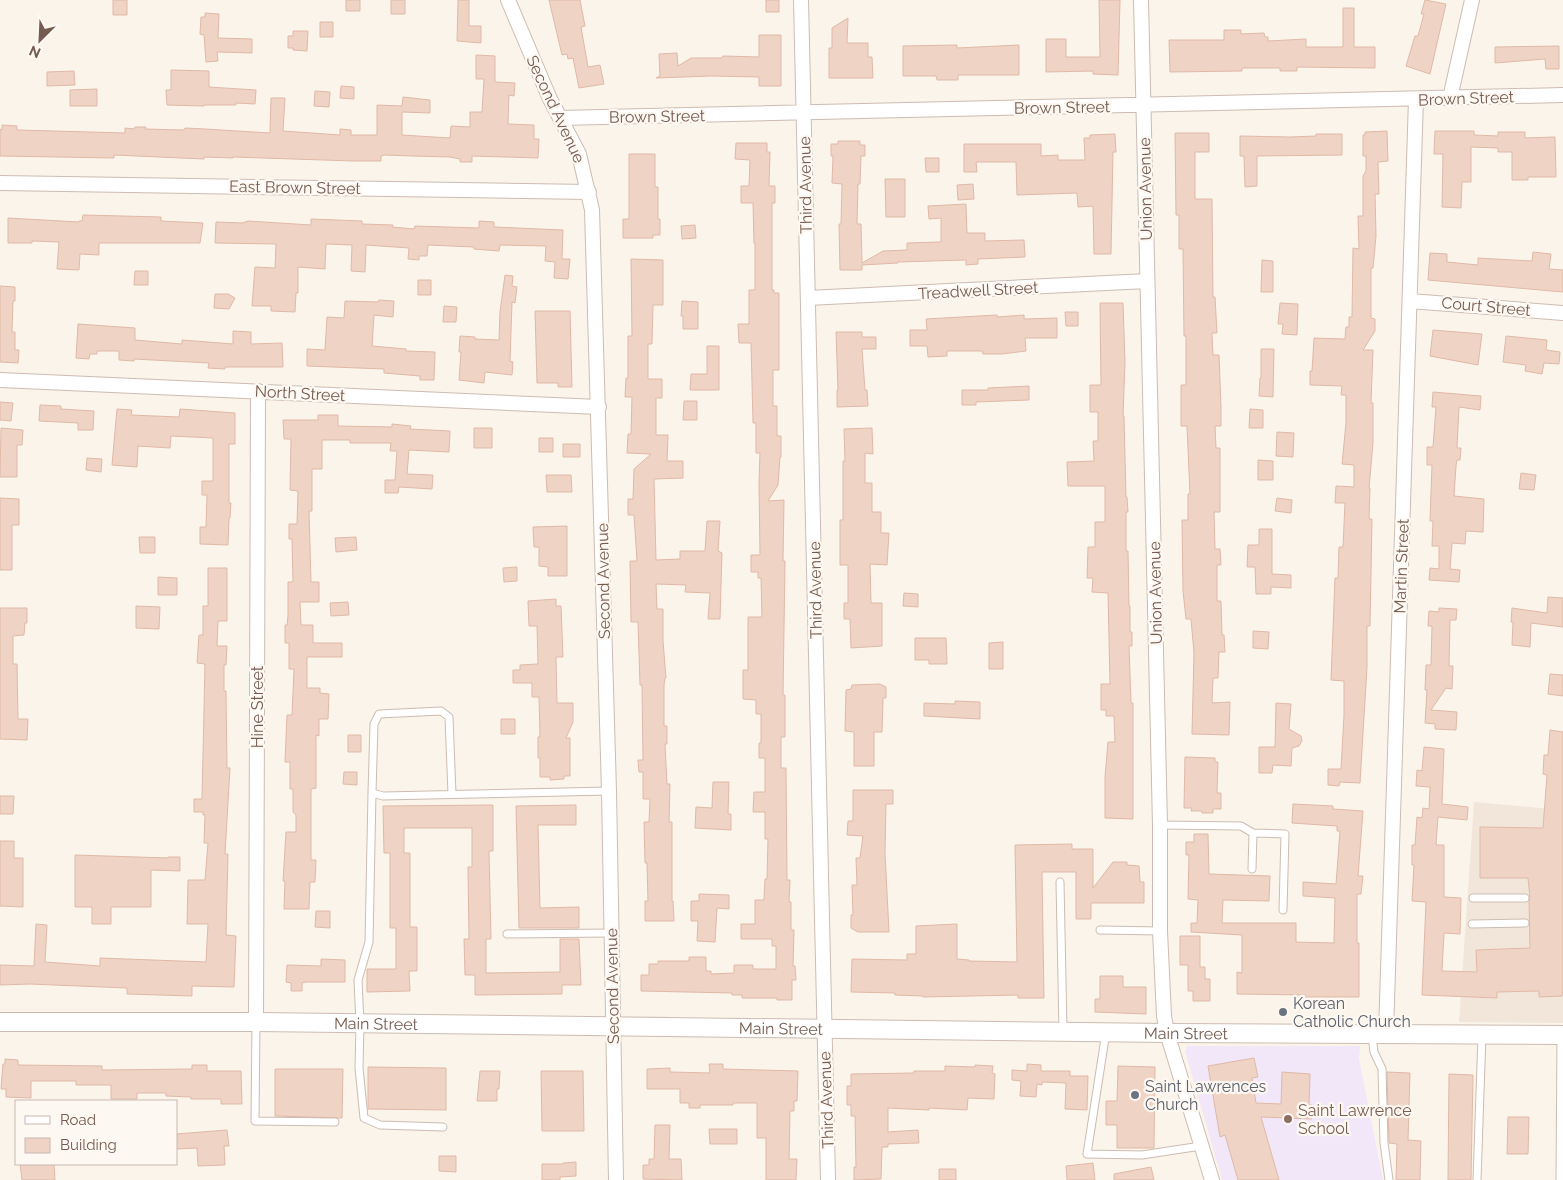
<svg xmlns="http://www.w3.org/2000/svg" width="1563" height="1180" viewBox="0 0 1563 1180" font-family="Raleway,sans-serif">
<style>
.residential{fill:#f2e6da}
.education{fill:#f1e7f8}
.building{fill:#efd3c5;stroke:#e0b9a6}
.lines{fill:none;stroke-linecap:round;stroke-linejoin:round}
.service-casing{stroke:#cdbcb1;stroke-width:9}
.minor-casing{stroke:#cdbcb1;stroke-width:16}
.tertiary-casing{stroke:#cdbcb1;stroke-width:20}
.service{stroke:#fff;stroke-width:7}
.minor{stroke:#fff;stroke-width:14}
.tertiary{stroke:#fff;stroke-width:18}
.worship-dot{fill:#6b7280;stroke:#fef8f2;stroke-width:2}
.education-dot{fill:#8d6e63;stroke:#fef8f2;stroke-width:2}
.labels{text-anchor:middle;stroke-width:4.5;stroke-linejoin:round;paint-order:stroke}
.street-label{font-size:16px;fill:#755b50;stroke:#fef8f2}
.worship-label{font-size:16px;fill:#5b616d;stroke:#fef8f2;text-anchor:start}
.education-label{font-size:16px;fill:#785e54;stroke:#fef8f2;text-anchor:start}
</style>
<rect width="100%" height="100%" fill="#fbf4eb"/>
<!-- residential -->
<path class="residential" d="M1474 802 1563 810V1023L1459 1022Z"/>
<!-- education -->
<path class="education" d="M1187 1046H1360L1359 1059 1383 1180H1222L1185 1051Z"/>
<!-- building -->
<path class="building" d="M113 0H127V15H113Z
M346 0H360V11H346Z
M391 0H405V14H391Z
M458 0H469V26H481V43L457 41Z
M549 0H580L585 26 581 27 588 67 600 65 604 84 579 88 573 58 568 59 567 54 562 55Z
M766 0H779V12H766Z
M1099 0H1120L1118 75 1093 74V71L1046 72V39H1066V57H1100Z
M1425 0 1446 4 1430 74 1406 66 1415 36H1418L1424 14H1421Z
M1343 8H1354V47H1375V68L1297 67V71H1280V68H1242V71L1170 72 1169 40H1224V30H1241V34L1264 33 1265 37H1268V41L1306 39V47H1343Z
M205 13 219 14 218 38 252 39V53L217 52 218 61 206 62 204 35 200 34 201 17H205Z
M848 18 847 43H868V57H872L873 78H829V48H832V28Z
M320 22H333V37H320Z
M293 31H308L307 51 293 50V48H288V36H293Z
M759 35H781V86H759V77L711 76 656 78 660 76 659 54 677 53 678 66 691 58H722L723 56 759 57Z
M957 45V48L1019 45V75H958V80H937L936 76H903V46Z
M1559 46V69H1546L1545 59 1495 63V47Z
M476 55 495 56V82L515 83 514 96 509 95 508 124 534 125V139H539L538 158 472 156V162H460V159L450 157 412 156 384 155 381 156V161H353L233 157V158L204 157V159L114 155V158L0 156V129L2 130V125L17 126V130L125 133V128L134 129 135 127H146L145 129 184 130 185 128 205 129 270 133 271 98H285L283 131 340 135V129L351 130V135H377V105L402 106 403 97 430 100V113L402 112V135L450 138 451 126 470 127V112H482L484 79H476Z
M171 70 209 71V87L256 90 255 104 236 103V105H204V106L167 105 166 90H171Z
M74 71 75 85 47 86V72Z
M341 86 354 87V99L340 98Z
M97 89V106H70V90Z
M315 91 330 92 329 107 314 106Z
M1387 131 1388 161 1378 162 1379 194H1375L1376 236 1373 268H1371V318L1375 319V331L1363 350H1373L1371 403H1373V443L1369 488H1370L1369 519H1372L1370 626H1367V667L1360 783 1340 782 1339 786 1328 785V769H1341L1344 715V681L1331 680 1335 578H1338L1339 547H1343L1345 503H1335L1336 486 1354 487V465L1342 464 1346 423V395H1341L1342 386 1310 385V371H1312L1314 338 1345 339 1346 327H1349V317H1352L1353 248 1359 249 1358 216H1363V176L1366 171V156H1363V135H1365V132Z
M1435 131H1474V135L1498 136V132H1525V138L1555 137 1556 177H1528V180H1512V152H1498V148L1471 147V182H1462L1461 208 1442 207 1443 154H1434Z
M1175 133H1209V152H1195V199H1212L1213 297H1215L1217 333H1212L1213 355H1219L1221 407V426H1215L1216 448H1220V512H1214L1215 549H1220L1221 565H1217V601H1221L1222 635H1224L1225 652H1219L1218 678H1213L1212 703 1230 702 1229 735 1192 734 1194 653 1191 619H1186L1183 591 1182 520H1188V494H1190L1187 426H1181V385H1186V336H1184L1183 249H1179V215H1176Z
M1115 134 1116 152H1113L1111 254H1094L1093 206 1078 207 1077 193 1017 195 1016 162H976L977 172H964V144H1041V156L1058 155V160H1085L1084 138H1090V135Z
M1316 134H1342V155L1257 156V186L1245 187 1244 156H1240V136L1290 137 1316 136Z
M838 141H860V145H865V156H861L860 184H858L857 224H861L862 263 883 251 907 250V243L941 242V218L929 219 928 206 966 204 967 233H985V241L1024 240 1025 257 978 259V264L966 265V260L898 262V263L862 265V270H840L839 224H841L842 184 832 183 833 156H831V144H838Z
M736 143H767V152H770L769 186H775V203H772V290H774V293H779V370H773V406H777V436H781V457H780L778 485 768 501 784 500 783 561H785L783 695H785V737H781V768H786L787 880H790L789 902H791V930H794L793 966H795L796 980H792V1000H777V998H742V995H732V993L641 991V975H649V964H658V961H689V957H706V971H711V974L734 973V965H753V969H776V946H772V939H741V924H755V900H764L765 879H767L768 839H765V812H753L754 792H765V758H759V743H761V714H756V700L743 699V670H748V617H762L761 578H758V572H751V555H760L759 483 760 453H756V423H753L751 343H739L738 324H749V290H755V243H754L753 203H741V186H749L750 160 735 159Z
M629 154H655V187H658V219H660V235H653V238H623V219H629Z
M925 158H939V172H926Z
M885 179H905V217H886Z
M973 184 974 199 958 200 957 185Z
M83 215 161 217V221L203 223 200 243H99V255L80 254 79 270 57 269 59 242 32 241V243H8V218L79 222V221H82Z
M311 219 362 221V224L393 225 392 227 414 229 415 226 479 228V221L494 222V227L563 230 562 259H570L568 279 554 278 555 262 545 261 546 246 500 245 499 251 474 249V247L428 245 427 256H419V260L408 259 409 248 366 245 365 272 351 271 352 245 326 244 325 269 298 267V293H296L295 312 271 311V306H252L255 267 275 268 276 244 215 243 216 222 242 223 248 221 311 225Z
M695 225 696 238 682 239 681 226Z
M1533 252 1551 254 1549 269 1563 270V292L1428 280 1430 253 1447 254V262L1478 265V258L1532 261Z
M631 259 663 260V305H653L652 344H648V379H662V398H656V435H668L667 461H683V478L654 479 656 560 680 559V551H705L707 521H720L718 551 722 553 720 619H708L710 593 685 592 686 585 656 584 657 609H663V641L666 678H665L664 685V726H667V744H665L667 784H670L669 822H672V901H673L674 921H645V901H648L647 863H645L644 822H649L650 799H643V772H639L638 760H643L642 685H640L638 622H631L630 561H637L634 515H628V499H633L634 469 651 454 627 453 628 434H631L632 397H625L626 378H628V336H632Z
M1262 260 1273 261V292H1261Z
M135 271H148V285H134Z
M505 275 513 276 512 286 517 287 515 303 512 302 510 361 513 362 512 375 485 372 484 383 459 380 461 352H459L460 336 475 337V339L499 340 500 312Z
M418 280H431V295H418Z
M0 286 15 287V301H13L12 332H15V350H19L18 363 0 362Z
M215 294H228L235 298 229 309 214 308Z
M379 300 394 301 393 317 374 315 372 346 406 349V351L435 352 434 380H420V376L384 373V369L307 366V349L325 350 327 317 344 318 345 301 378 302Z
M682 301 698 302V329H683V316H681Z
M1100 303H1123L1125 362 1123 416H1124L1126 497H1127L1128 512H1126V551H1128L1129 606H1130V632H1132V646H1129L1131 703H1133V819L1105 818V777L1108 742H1115L1114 716H1106V710H1101V684H1110L1108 593 1092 592 1093 578H1087L1088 547H1095V522H1105V486H1068L1067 462 1094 461 1093 441H1098V412H1090V385H1101Z
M1280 303 1298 304 1297 335 1282 334 1283 324H1278Z
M444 306 457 307 456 322H443Z
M535 311H570L572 387H558V383H537Z
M1065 312H1078V326H1066Z
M997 315V317L1024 315V319L1057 318V338H1025L1026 351 1002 354H983L982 351H947V356L928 357 927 346H910V330H927L926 319Z
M78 324 135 328V340L182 344V340L233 344V331L251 332V344L282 343 283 367H225V369L208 368 209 363 134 359V361L119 360V351H97V354H90L89 359 76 358Z
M1433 330 1482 334 1478 365 1430 356Z
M836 332H862V337H876V349H862L865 390H867L868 406 837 407V390H838Z
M1506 336 1547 340 1546 350 1560 352 1559 364 1544 363 1542 374 1525 371 1526 365 1503 362Z
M707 346H719V390H690L691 374H707Z
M1261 349H1274L1273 397 1259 396 1260 378H1261Z
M1029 386V400L976 402V405H962V390H988V388Z
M1433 392 1481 396 1480 410 1459 407 1457 448H1461L1460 460H1457L1456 466 1454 496 1484 499 1483 532 1466 531 1465 544 1452 543 1450 569 1460 570 1459 582 1429 580 1430 568 1439 569V546H1432L1433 521H1430L1432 465H1427V447H1433L1436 407H1432Z
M684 401H697V420H683Z
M0 402 13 403 11 421 0 420Z
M40 405 61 406V409L94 411 93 430H78V423L39 421Z
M117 409 132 410 131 415 179 417 180 409 235 413V444H229V503H231L230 518H229L228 545 200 544V527H206L207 495H202V481H213V438L171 436 170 448 138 446 137 467 112 465Z
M1250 409 1263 410V428H1249Z
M318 415H338V426L392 427V424L411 426 410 429 450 431 449 452 409 450 407 474 433 475 432 489 399 487 398 493H385V480H395L397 451H390L391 443H350V440H322V469H312V511H309L311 582H319V602H300L301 625H313V643H342V657H307V688H320V693L329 694 328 719H319V736L316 735V788L311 789V860H316L315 882H310L309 909H284L285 881H283L286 832H296V815L293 812V789H290V762H285L287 715H292L294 669H289V643H285V625H287L288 616V582H293L292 539H289V524H297L298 491 290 490 291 439H284L283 420H318Z
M1 428 23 430 22 445H17V477H0Z
M474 428H492V448H474Z
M872 428 873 454 865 453V483H872V512H881V533H889L887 565 870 564 871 603H882V646L851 648 850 619H844V603H848V565H840V520H843V461H845L844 429Z
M1277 432 1294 433 1293 457 1276 456Z
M539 438H553V452H539Z
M563 444H580V457H563Z
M87 458 102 459 101 472 86 470Z
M1258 460 1273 461V480H1258Z
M1521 473 1536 475 1534 490 1519 489Z
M546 475H571L572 492H547Z
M0 498 19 499V525H12V570H0Z
M1277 498 1292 500 1291 513 1275 511Z
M567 526V576H548V567L539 566V547H534L533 527Z
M1259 529H1272V574L1291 575V588L1271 587V594H1256L1255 567H1247L1248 545H1259Z
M139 537H155V553H140Z
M356 537 357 550 336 552 335 538Z
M517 567V581L504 582 503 568Z
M208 568H227V621H218L217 646H227L226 665H224V691H226L227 768H230L225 854H228L226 935 236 936 234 987 192 986V996L127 994V988L30 984 0 985V965L34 966 36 924 47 925 45 962 100 966V958L206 962 208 924H187L188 880H205L208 843H204L205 815H203V812H194V799H202L205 664 197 663 199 635H203V606H208Z
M158 577 177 578V595H158Z
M904 593 918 594V607L903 606Z
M1548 597 1563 598V627L1531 623 1530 647 1512 645 1513 622H1511L1512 608 1547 613Z
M556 599V606H561L563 657H556L557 703H573V722L566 738H570V776H564V779L550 780V777H540V758H538V737H540L539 697H532V683H513V670H520V665L538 664 537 626H529L528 601Z
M348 602 349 615 331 616 330 603Z
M136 606 160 607 159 629 136 628Z
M0 608H27V623H25L24 635 13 636V664H17L18 719H28L27 740 0 739Z
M1439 608 1457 609 1456 620H1450L1449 666H1453L1452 689 1446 688 1431 710 1457 712 1456 730 1435 729V724L1425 723 1427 690H1425L1426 665H1431L1432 626H1428L1429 611 1439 612Z
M1253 631 1269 632 1268 649 1253 648Z
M915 638H946L947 664H929V660H915Z
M1003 642V669H989V643Z
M1550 674 1563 675V696L1548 694Z
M880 684 886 687V698H883V701L882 732H874V766H854V732L845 731 846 690 851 689 852 685Z
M955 701 980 702V719L924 716V703L955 704Z
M1276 703 1291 704 1289 729 1301 736 1302 741 1299 746 1292 748 1291 766 1273 765 1272 773H1259V747H1275Z
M501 719H515V734H501Z
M1550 730 1563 732V991L1562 996 1539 997V991L1497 992V998L1422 995 1426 902 1412 901 1414 865H1412V845H1415L1417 817 1422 818 1423 808 1429 809 1430 787 1416 786 1417 770 1422 771 1424 747 1444 749 1442 804 1468 807 1467 820 1438 817 1436 845H1444V897L1461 898 1460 934 1444 933 1442 971 1477 972 1476 950 1530 948 1529 901 1530 898 1528 878H1480V827L1543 828 1547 775 1543 774 1544 755H1548Z
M348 735H361V752H348Z
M1185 757 1215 758V762H1218L1217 793H1221V809H1213V813H1202V811H1191L1192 808H1184Z
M344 772H357V785L343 784Z
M713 782H729L728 814H731V830L695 828 696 807 712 808Z
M853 790H893V804H886L885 853 889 932H858L851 928V915H853L852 885H857L856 858H860L863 836 847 835 848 821H853Z
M0 796H14L13 814H0Z
M1293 804 1333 806V809L1363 811 1358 876H1363L1361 894H1357V943H1359V997H1305V995L1237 994V972L1242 973V935L1191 932V923H1197L1198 900 1188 899 1189 855H1186V842H1194V834H1208L1209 874 1270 876 1269 901 1223 900 1222 923H1296V942L1334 943 1335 898 1303 896V882L1336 884 1340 831H1337V826L1292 823Z
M493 805V851H489L491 939H486V973L560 972V939H579L581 985H562V994L475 995V975H465L464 939H469L468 867H472V828H404V853H410V927H417V971H409L410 991 367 992V969H396V928H390V853H384L383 806Z
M576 805V825H538L540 908 579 907V928H519L516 806Z
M0 841H14V858H23V907L0 906Z
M1072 844V849H1093V888L1113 862H1127V865L1139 866 1140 882H1144V903H1091V919H1076V872H1042L1044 998H1018V995L923 997V996L895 995V993L851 992 852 959 907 960V954H916V926L957 924V959L969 960V961L1017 962 1015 845Z
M75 855 168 858V857H180V871L151 870V907H111V924H92V907H75Z
M699 894 729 895V909L717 908 715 942 697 941 698 921H691V901H699Z
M316 911H330V928L315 927Z
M1180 936H1200V967H1205V979H1210V1001H1193V991H1188V965H1180Z
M321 959 345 960V982H306L302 983V991H291V983L286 982 287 965 321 966Z
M1100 976H1123V987H1146V1014L1095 1012V999H1100Z
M1254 1058 1258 1077 1252 1078 1256 1103 1281 1104 1282 1072 1310 1074 1309 1105H1312V1119L1261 1117 1279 1180H1238L1225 1135 1220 1137 1208 1066Z
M5 1059 18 1060V1065L102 1066V1070L192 1069V1065H207V1071H241L242 1104H221V1099H191V1097L166 1096V1093H137V1099H111V1085H76V1081H31V1098L6 1097V1089H1L3 1064H5Z
M709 1064H723V1069L798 1071 797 1101H794V1111H790L789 1159H797L796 1180H766V1138H757V1103H733V1105H700V1108H689V1103H680V1089H647V1069L670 1068V1072L710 1073Z
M1027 1064 1041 1065V1071H1070V1076H1088L1087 1110 1065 1109 1066 1083 1042 1082V1085L1037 1084 1036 1097 1020 1096 1021 1081 1012 1080V1070L1027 1071Z
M975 1065 993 1066 992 1073 995 1074 994 1099 968 1098 967 1110 929 1108V1110L888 1108V1132L918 1130 919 1143 888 1144V1147H882L881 1179 854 1180V1167H856L855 1116H851V1105H847V1086H851V1074L914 1073V1071H945V1066L975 1067Z
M1118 1066 1155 1067 1154 1148H1117V1125H1106V1101H1117Z
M368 1067 446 1068V1110L368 1109Z
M275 1069H343L342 1118 275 1116Z
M480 1071H500L499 1089H497V1101H477Z
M541 1071H583L584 1131H542Z
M1387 1072 1410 1073 1408 1140 1421 1141 1420 1180H1396L1397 1144 1389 1143Z
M1449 1074 1473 1075 1471 1180H1448Z
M1508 1117H1529L1528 1154H1507Z
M655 1125H670L669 1159H681L682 1180 643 1179V1165H649V1159H654Z
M709 1129H737V1144H710Z
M227 1130 229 1146H224L225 1165 198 1166 197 1148 176 1149V1134Z
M439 1156H456V1172L439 1171Z
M576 1162V1176L560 1177V1180H542V1164H563V1163Z
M1093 1163 1095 1180H1067L1066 1166Z
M20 1164H54L55 1180H22Z
M1151 1167 1154 1180H1114V1174Z
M939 1169H956V1180H939Z"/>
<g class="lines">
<defs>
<path id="service" d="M372 793 369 942 358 980 360 1024 359 1068 364 1118 380 1125 443 1127
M452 794 449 717 441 711 379 714 374 724 372 793 383 796 609 791
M1160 825 1241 826 1253 833 1285 834 1283 910
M1252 869 1253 833
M1060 882 1063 1030
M1473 898H1525
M1472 924 1525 923
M1100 930 1160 931
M507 934 611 933
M256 1022 255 1121 335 1122
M1106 1032 1087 1154 1142 1155 1201 1146
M1372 1036 1374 1052 1382 1069 1384 1143 1389 1180
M1477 1180 1482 1035
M1560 1180 1561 1035"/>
<path id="minor" d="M508 0 550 99 579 154 592 210 609 791 616 1180
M801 0 828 1180
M1141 0 1160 825V931L1164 1016 1167 1033 1212 1180
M1450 98 1472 0
M560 118 1563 95
M0 183 589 192
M808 298 1147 281
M1410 301 1563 313
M0 380 599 407
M256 1022 258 391
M1386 1033 1416 99"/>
<g id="tertiary">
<path id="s1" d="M0 1022H256L1167 1033 1563 1035"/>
</g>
</defs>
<!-- service casing -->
<use href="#service" class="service-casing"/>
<!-- minor casing -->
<use href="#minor" class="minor-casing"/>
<!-- tertiary casing -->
<use href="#tertiary" class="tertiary-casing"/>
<!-- service -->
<use href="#service" class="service"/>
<!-- minor -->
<use href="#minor" class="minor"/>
<!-- tertiary -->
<use href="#tertiary" class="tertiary"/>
</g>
<!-- markers -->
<g class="worship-dot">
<circle cx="1283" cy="1012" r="5"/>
<circle cx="1135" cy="1095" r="5"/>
</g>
<circle class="education-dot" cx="1288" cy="1119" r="5"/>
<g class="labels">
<!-- street labels -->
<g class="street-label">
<text transform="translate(1466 98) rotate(-2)" y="6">Brown Street</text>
<text transform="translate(1062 107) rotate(-1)" y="6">Brown Street</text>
<text transform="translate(556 109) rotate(65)" y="6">Second Avenue</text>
<text transform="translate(657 116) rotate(-1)" y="6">Brown Street</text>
<text transform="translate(805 185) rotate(-91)" y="6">Third Avenue</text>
<text transform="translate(295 187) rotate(1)" y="6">East Brown Street</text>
<text transform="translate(1145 189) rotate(-91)" y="6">Union Avenue</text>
<text transform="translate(978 290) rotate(-3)" y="6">Treadwell Street</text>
<text transform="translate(1486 306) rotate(5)" y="6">Court Street</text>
<text transform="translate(300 393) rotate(3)" y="6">North Street</text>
<text transform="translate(1401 566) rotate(-88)" y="6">Martin Street</text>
<text transform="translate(603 581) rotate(-91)" y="6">Second Avenue</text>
<text transform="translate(815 590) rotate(-91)" y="6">Third Avenue</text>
<text transform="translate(1155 593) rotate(-91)" y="6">Union Avenue</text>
<text transform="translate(257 707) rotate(-90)" y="6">Hine Street</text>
<text transform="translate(612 986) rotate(-91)" y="6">Second Avenue</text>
<text dy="6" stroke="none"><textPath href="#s1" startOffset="376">Main Street</textPath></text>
<text dy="6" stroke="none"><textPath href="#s1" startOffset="781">Main Street</textPath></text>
<text dy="6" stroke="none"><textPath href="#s1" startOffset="1186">Main Street</textPath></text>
<text transform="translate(826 1100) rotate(-92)" y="6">Third Avenue</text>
</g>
<!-- worship labels -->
<g class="worship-label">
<text x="1293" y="1009">Korean<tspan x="1293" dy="18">Catholic Church</tspan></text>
<text x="1145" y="1092">Saint Lawrences<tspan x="1145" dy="18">Church</tspan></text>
</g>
<!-- education labels -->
<g class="education-label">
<text x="1298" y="1116">Saint Lawrence<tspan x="1298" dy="18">School</tspan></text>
</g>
</g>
<!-- legend -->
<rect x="15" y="1100" width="162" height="65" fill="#fef8f2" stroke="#c7b9b1"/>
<rect x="25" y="1116" width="25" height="8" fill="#ffffff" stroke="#c7b9b1"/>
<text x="60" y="1125" font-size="15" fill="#755b50">Road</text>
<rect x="25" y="1138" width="25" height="15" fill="#efd3c5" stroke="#c7b9b1"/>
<text x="60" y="1150" font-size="15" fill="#755b50">Building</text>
<!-- north arrow -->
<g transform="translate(40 40) rotate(204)" stroke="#fef8f2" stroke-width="4" paint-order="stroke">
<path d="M0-4L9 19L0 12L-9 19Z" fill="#755b50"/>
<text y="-8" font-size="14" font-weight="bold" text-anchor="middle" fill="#755b50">N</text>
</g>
</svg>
